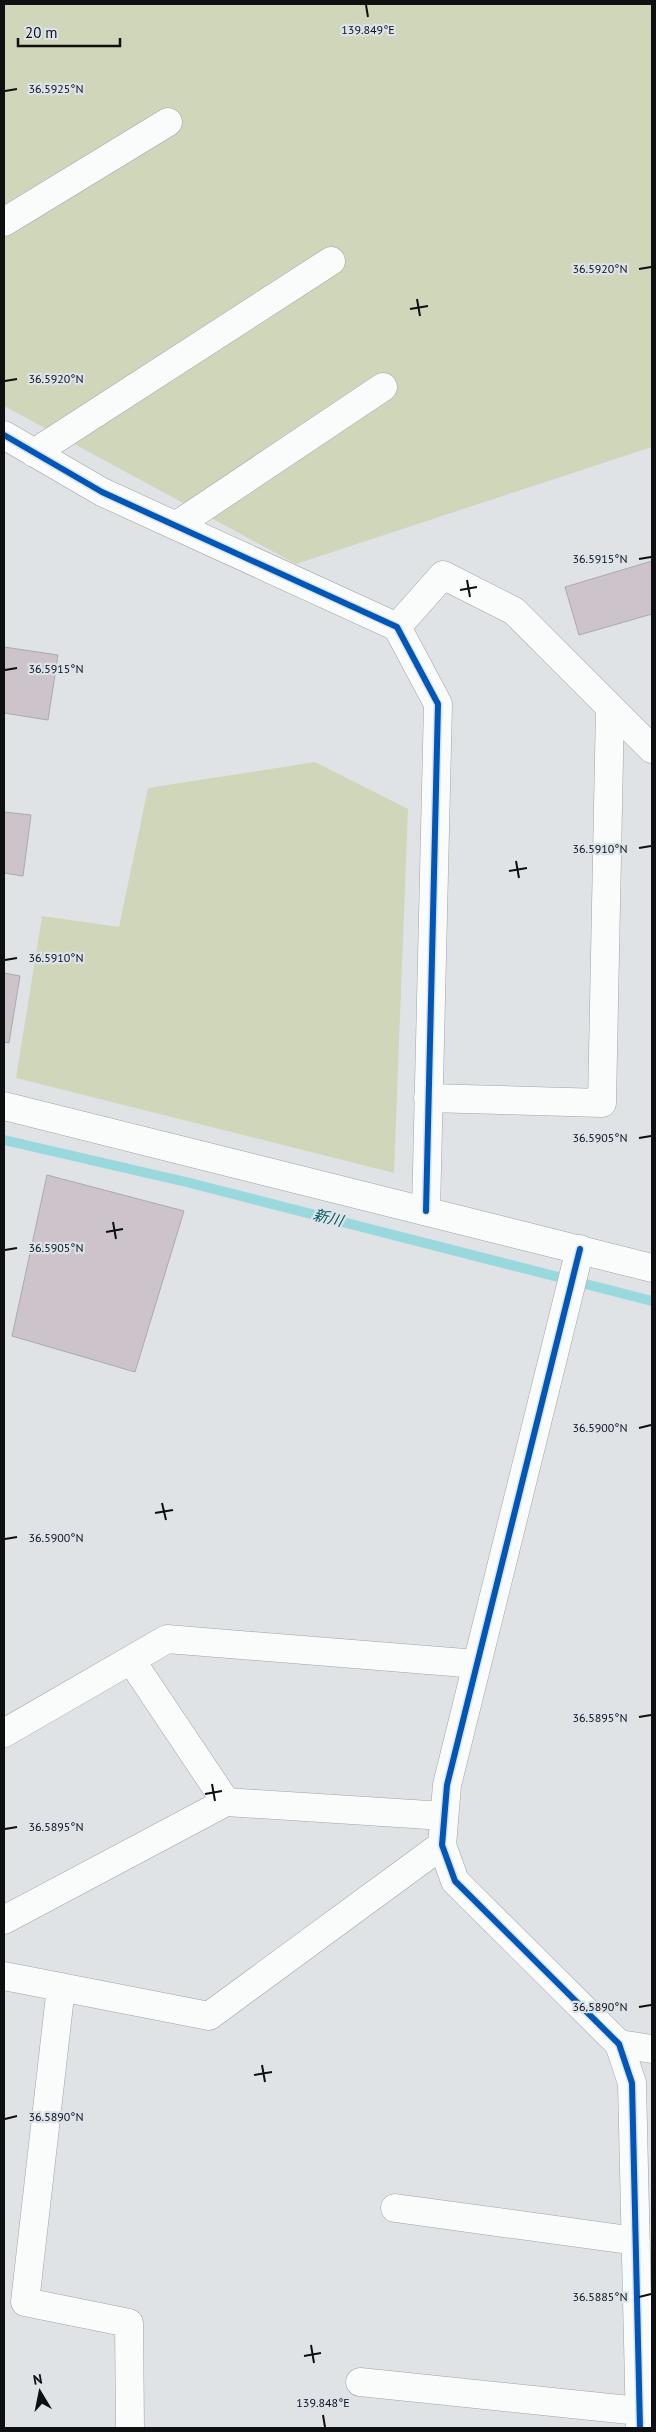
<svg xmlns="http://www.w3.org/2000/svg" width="656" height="2432" viewBox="0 0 656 2432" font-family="'PT Sans','Noto Sans JP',sans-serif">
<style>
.green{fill:#d0d6ba}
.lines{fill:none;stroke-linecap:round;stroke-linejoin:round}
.stream{stroke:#99d9de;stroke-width:10}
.building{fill:#cdc3ca;stroke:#aaaaac}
.minor-casing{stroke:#a0a3a5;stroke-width:29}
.tertiary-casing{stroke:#a0a3a5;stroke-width:29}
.minor{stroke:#fafbfb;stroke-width:28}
.tertiary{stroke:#fafbfb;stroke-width:28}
.cycleway-casing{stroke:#dce3ea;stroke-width:9}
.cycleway{stroke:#0057b8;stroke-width:6}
.ticks{fill:none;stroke:#0d0f11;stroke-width:2}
.labels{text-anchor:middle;stroke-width:4.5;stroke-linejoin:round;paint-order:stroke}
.water-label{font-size:15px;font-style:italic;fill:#04595e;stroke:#dce3ea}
.ticks-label{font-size:12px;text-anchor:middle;fill:#0d0f11;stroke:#dce3ea;stroke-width:4.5;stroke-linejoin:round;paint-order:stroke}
</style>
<rect width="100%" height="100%" fill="#e0e3e6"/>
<!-- green -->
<path class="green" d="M4 4H652V447L296 564 4 406Z
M315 762 408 809 394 1173 16 1078 42 916 119 927 148 788Z"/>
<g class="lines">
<!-- stream -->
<path class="stream" d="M4 1140 186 1182 652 1301"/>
</g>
<!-- building -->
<path class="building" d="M652 561V614L579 635 565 587Z
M4 647 58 655 48 720 4 713Z
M4 812 31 815 23 876 4 873Z
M4 973 20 976 9 1043 4 1042Z
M47 1175 184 1211 135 1372 12 1336Z"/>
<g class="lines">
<defs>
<path id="minor" d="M4 222 168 122
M4 435 102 492 397 627 438 704 426 1211
M34 453 331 261
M177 525 383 387
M397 627 443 575 514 611 652 749
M428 1098 602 1103 610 708
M580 1249 447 1785 442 1845 455 1881 619 2044 632 2083 640 2428
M131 1660 226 1802
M4 1733 167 1639 477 1664
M4 1920 226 1802 444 1816
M4 1976 209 2016 442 1845
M61 1987 25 2302 129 2323 130 2428
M619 2044 652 2049
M395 2208 636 2241
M360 2382 639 2411"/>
<path id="tertiary" d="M4 1106 652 1268"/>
</defs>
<!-- minor casing -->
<use href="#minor" class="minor-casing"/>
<!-- tertiary casing -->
<use href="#tertiary" class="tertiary-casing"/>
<!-- minor -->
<use href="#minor" class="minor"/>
<!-- tertiary -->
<use href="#tertiary" class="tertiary"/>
<defs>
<path id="cycleway" d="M4 435 102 492 397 627 438 704 426 1211
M580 1249 447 1785 442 1845 455 1881 619 2044 632 2083 640 2428"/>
</defs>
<!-- cycleway casing -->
<use href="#cycleway" class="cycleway-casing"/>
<!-- cycleway -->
<use href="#cycleway" class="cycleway"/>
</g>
<!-- ticks -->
<path class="ticks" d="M366 5 368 17M5 91 17 89M639 269 651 267M417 299 420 316M410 309 428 306M5 381 17 379M639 559 651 557M467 580 470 597M460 590 477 587M5 670 17 668M639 848 651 846M516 861 519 878M509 871 527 868M5 960 17 958M639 1138 651 1136M113 1222 116 1239M106 1232 123 1229M5 1250 17 1248M639 1428 651 1425M162 1503 166 1520M155 1513 173 1510M5 1539 17 1537M639 1717 651 1715M212 1784 215 1801M205 1794 222 1791M5 1829 17 1827M639 2007 651 2005M262 2065 265 2082M254 2075 272 2072M5 2119 17 2116M639 2297 651 2294M311 2345 314 2363M304 2356 321 2353M323 2415 325 2427"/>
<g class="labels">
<!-- water labels -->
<g class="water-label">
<text transform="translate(328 1218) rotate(14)" y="5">新川</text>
</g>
</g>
<g class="ticks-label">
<text x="368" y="34">139.849°E</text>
<text x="56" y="93">36.5925°N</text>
<text x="600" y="273">36.5920°N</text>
<text x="56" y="383">36.5920°N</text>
<text x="600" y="563">36.5915°N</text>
<text x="56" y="673">36.5915°N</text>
<text x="600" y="853">36.5910°N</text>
<text x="56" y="962">36.5910°N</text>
<text x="600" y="1142">36.5905°N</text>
<text x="56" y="1252">36.5905°N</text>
<text x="600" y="1432">36.5900°N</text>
<text x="56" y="1542">36.5900°N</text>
<text x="600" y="1722">36.5895°N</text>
<text x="56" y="1831">36.5895°N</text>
<text x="600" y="2011">36.5890°N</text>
<text x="56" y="2121">36.5890°N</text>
<text x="600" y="2301">36.5885°N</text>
<text x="323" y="2407">139.848°E</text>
</g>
<!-- border -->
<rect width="656" height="2432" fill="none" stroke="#0d0f11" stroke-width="10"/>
<!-- north arrow -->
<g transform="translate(40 2392) rotate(350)" stroke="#dce3ea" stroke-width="4" paint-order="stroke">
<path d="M0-4L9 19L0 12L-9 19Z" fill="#0d0f11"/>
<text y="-8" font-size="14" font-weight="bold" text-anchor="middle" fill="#0d0f11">N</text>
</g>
<!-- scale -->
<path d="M18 38v8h102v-8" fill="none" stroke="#0d0f11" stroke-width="2.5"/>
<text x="25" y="38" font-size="15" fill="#0d0f11" stroke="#dce3ea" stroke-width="4" paint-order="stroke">20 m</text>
</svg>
